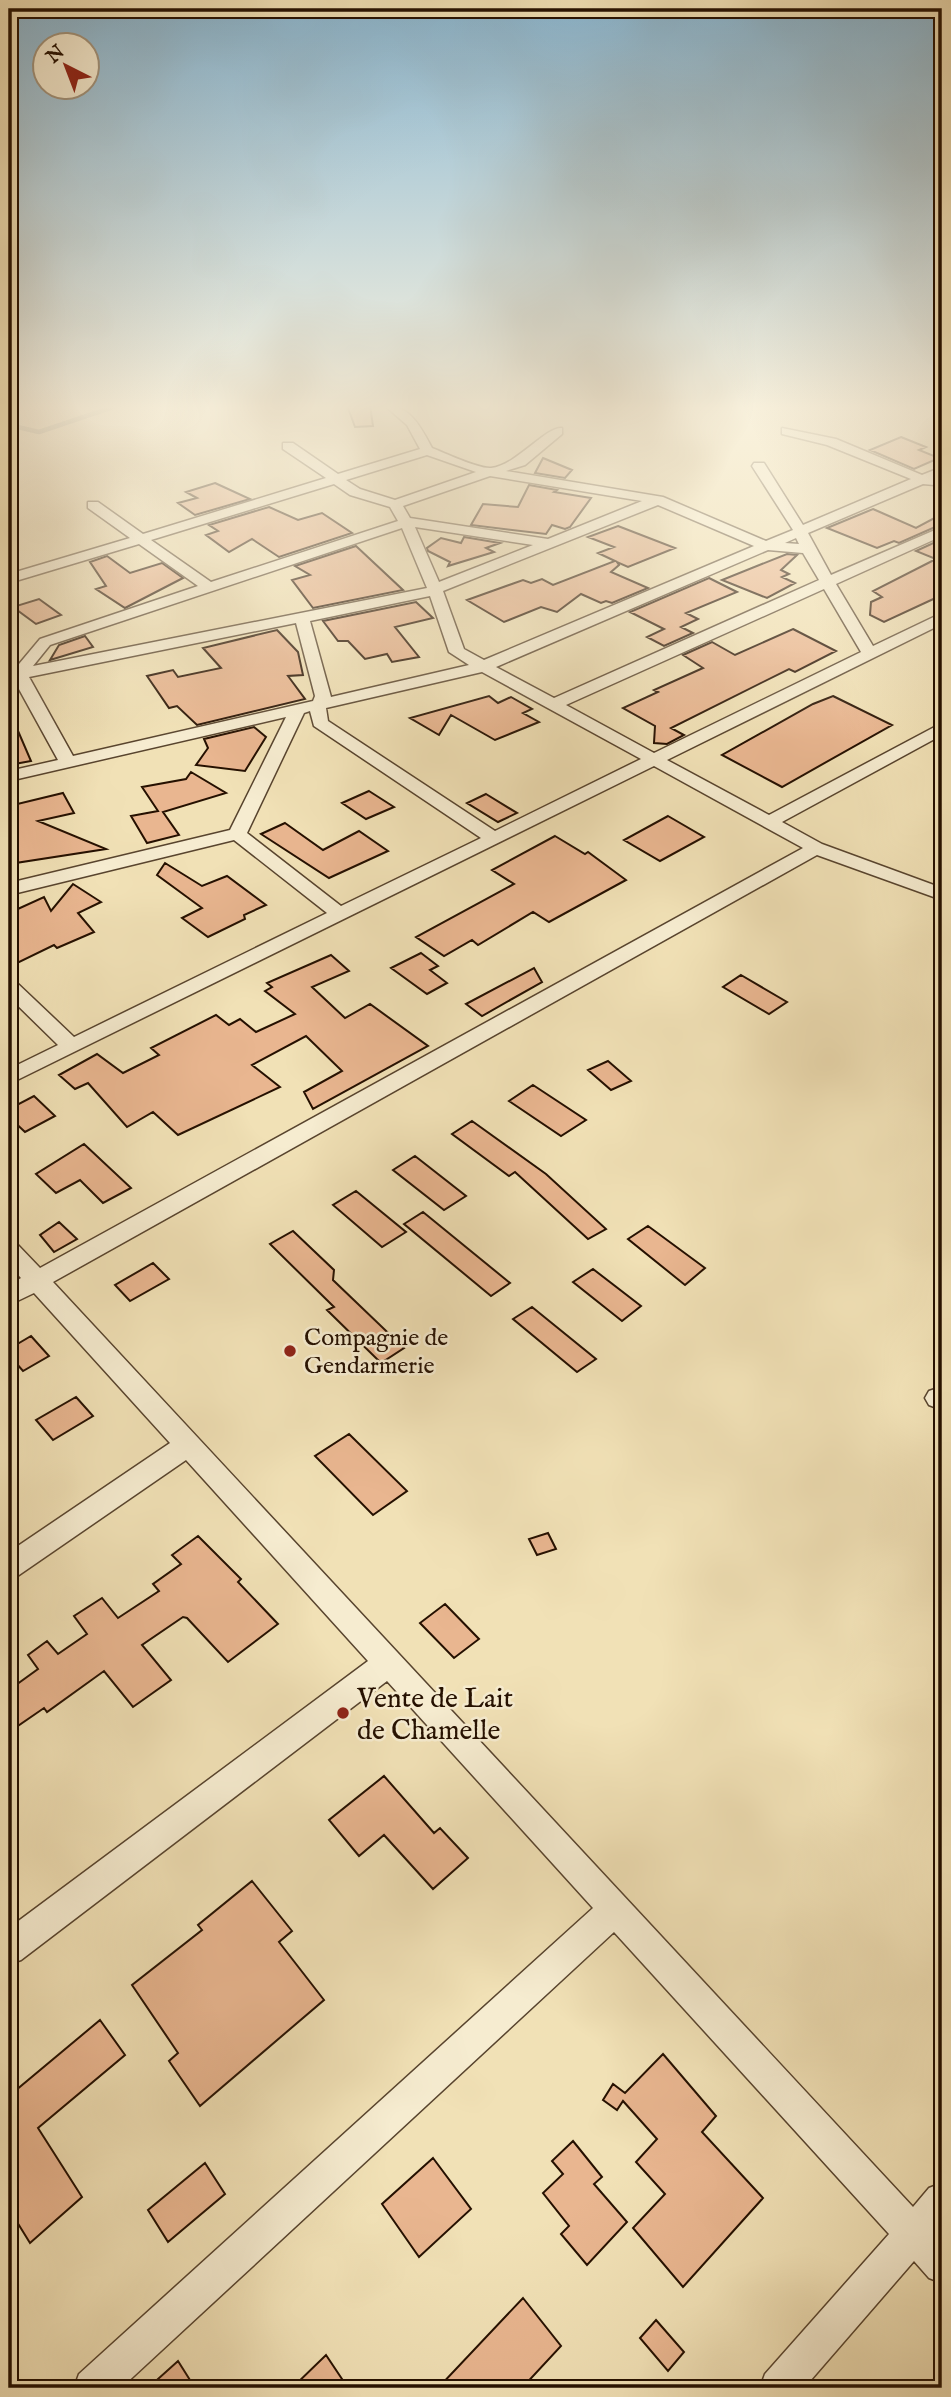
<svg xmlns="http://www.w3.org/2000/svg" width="951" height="2397" viewBox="0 0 951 2397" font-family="'IM FELL English',serif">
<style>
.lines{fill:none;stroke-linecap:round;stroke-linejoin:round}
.stream{stroke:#6c776c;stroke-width:4.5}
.building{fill:#e9b690;stroke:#251000;stroke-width:2}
.minor-casing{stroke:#58442e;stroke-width:3}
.minor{fill:#f6ecd0;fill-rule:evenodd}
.poi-dot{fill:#8f2418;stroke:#f6ecd0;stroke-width:2.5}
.labels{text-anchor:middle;stroke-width:5;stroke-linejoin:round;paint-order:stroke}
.poi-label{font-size:24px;fill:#251000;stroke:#f6ecd0;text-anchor:start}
.near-poi-label{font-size:28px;fill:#251000;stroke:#f6ecd0;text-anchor:start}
</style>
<rect width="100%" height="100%" fill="#f1e1b6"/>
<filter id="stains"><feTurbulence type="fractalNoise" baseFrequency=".00286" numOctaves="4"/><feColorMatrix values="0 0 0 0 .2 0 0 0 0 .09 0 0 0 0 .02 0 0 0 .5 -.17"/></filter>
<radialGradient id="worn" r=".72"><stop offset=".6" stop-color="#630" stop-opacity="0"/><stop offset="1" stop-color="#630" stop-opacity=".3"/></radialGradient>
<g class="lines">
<!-- stream -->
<path class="stream" d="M9 425 39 432 119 405"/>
</g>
<!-- building -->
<path class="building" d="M347 405H370L373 426 355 427Z
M901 437 926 447 919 450 939 458 914 469 870 450Z
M543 458 572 470 565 478 535 473Z
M215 483 250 499 195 515 178 503 197 498 186 492Z
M529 485 557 490 554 492 591 498 570 527 565 529 552 525 546 534 471 525 483 504 518 507Z
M269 507 298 520 322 513 352 533 279 557 252 539 229 552 206 535 218 531 209 525Z
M873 509 916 528 942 514V524L899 543 894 541 877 548 827 528Z
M618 526 675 548 628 567 617 562 619 565 611 572 648 588 612 603 606 601 601 603 581 594 557 612 541 607 504 622 467 600 523 580 531 583 542 579 553 585 615 561 598 553 614 547 588 537Z
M464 537 500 543 486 548 494 552 448 566 450 562 428 551 427 548 441 538 461 543Z
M942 539V595L884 622 870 615 871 602 882 597 873 591 936 559 916 551Z
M356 546 403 590 313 608 292 580 310 575 295 566Z
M787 554 797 555 781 570 789 574 782 577 795 583 767 598 722 580Z
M107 556 130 573 162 563 183 578 125 608 96 589 106 586 90 562Z
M709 578 737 592 686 613 698 619 681 627 693 633 664 646 647 637 664 629 630 612Z
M39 599 61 615 36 624 13 607Z
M416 602 433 618 395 627 419 657 392 662 387 654 365 659 348 641H338L323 621Z
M793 629 836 651 795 672 789 669 671 728 684 735 667 744 654 743 655 726 623 708 658 692 654 690 703 668 683 655 712 642 735 655Z
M277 630 298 652 303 675 288 676 305 699 197 725 177 706 169 708 147 676 173 670 178 677 221 668 203 648Z
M85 636 93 647 50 660 59 645Z
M489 696 498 703 511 697 532 709 523 713 539 722 495 740 451 715 439 735 410 718Z
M833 696 892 725 782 787 722 755 813 704Z
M9 710 31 761 9 765Z
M254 727 266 737 245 771 196 765 208 748 204 739Z
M191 772 226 793 163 812 179 835 147 843 131 816 158 811 142 787 186 779Z
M369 791 394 807 366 819 342 803Z
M63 793 74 813 38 821 106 849 9 864V806Z
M486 794 517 813 498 822 467 803Z
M668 816 704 837 660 861 624 840Z
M285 823 323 850 359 831 388 851 329 878 261 834Z
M555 836 585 854 588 852 626 880 549 922 533 912 478 945 472 940 444 956 416 937 514 884 492 870Z
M165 863 202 886 227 876 266 905 244 915 245 919 208 937 182 918 202 908 157 875Z
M73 884 101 902 78 913 94 932 57 948 54 945 9 967V913L44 897 51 911Z
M421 953 438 966 430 970 447 983 427 994 391 968Z
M331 955 349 971 312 987 345 1018 370 1004 428 1046 313 1109 304 1092 342 1071 306 1036 252 1065 280 1087 178 1135 153 1112 127 1127 88 1083 75 1089 59 1075 97 1054 123 1073 159 1055 151 1048 216 1015 229 1025 240 1019 256 1032 295 1014 265 991 272 987 267 983Z
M534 968 542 982 482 1016 466 1004Z
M741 975 787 1002 769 1014 723 987Z
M608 1061 631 1081 611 1090 588 1070Z
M533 1085 586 1120 561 1136 509 1101Z
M34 1096 55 1116 25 1132 9 1117V1109Z
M472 1121 546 1174 606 1229 588 1239 515 1172 509 1176 452 1134Z
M84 1144 131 1188 103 1203 80 1180 56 1193 36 1174Z
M415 1156 466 1196 444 1210 393 1170Z
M356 1191 406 1232 382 1247 333 1205Z
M423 1212 510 1283 491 1296 404 1224Z
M59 1222 77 1239 54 1252 40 1235Z
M648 1226 705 1268 685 1285 628 1239Z
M293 1231 334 1270 333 1280 404 1348 381 1363 327 1310 334 1307 270 1244Z
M153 1263 169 1279 130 1301 115 1285Z
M593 1269 641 1306 622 1321 573 1282Z
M532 1307 596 1359 577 1372 513 1319Z
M31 1336 49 1356 23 1371 9 1355V1349Z
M76 1397 93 1416 53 1440 36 1420Z
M349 1434 407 1491 373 1515 315 1456Z
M548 1533 556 1549 537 1555 529 1539Z
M198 1536 241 1579 238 1582 278 1624 228 1662 187 1618 183 1617 142 1645 171 1680 133 1707 104 1671 47 1712 44 1708 9 1732V1690L38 1669 28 1655 47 1641 58 1654 87 1634 74 1616 102 1598 118 1618 159 1591 153 1584 181 1564 172 1555Z
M445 1604 479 1639 454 1658 420 1623Z
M384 1776 434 1833 440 1828 468 1858 433 1889 384 1835 359 1856 329 1820Z
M252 1881 292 1931 279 1942 324 2000 200 2106 169 2061 178 2053 132 1985 202 1930 198 1925Z
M100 2020 125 2055 38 2128 82 2197 30 2243 9 2209V2096Z
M663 2054 716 2116 702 2132 763 2198 683 2287 633 2228 665 2194 636 2162 657 2139 623 2101 617 2110 603 2100 613 2084 625 2093Z
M573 2141 602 2177 594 2184 627 2222 587 2265 561 2234 569 2226 543 2193 563 2174 552 2161Z
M433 2158 471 2209 419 2257 382 2204Z
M205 2163 225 2194 168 2242 148 2210Z
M523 2298 561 2346 522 2388H438Z
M656 2320 684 2352 668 2371 640 2338Z
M326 2355 348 2388H292Z
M178 2361 195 2388H148Z"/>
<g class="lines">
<defs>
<path id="minor" d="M384 405C410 405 421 427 432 448 445 453 478 469 491 468 517 465 546 426 562 428V434L525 465 506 471 663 497 766 541 793 530 752 466 754 463H764L803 525 911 479 827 445 782 434V428L836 439 922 475 942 467V476L934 479V485L923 484 808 533 831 575 942 527V536L836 584 873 646 942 613V624L667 760 769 815 942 723V735L782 822 822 844 942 888V900L817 855 53 1282 913 2207 929 2188 942 2183V2228L938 2233 942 2238V2283L929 2278 914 2261 804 2388H760L765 2374 889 2234 614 1932 121 2388H74L79 2374 593 1908 387 1681 21 1960 9 1964V1928L368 1661 186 1460 19 1575 9 1579V1552L170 1443 34 1293 9 1305V1285L21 1278 9 1265V1242L17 1244 40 1268 803 848 654 766 9 1084V1069L58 1045 9 997V980L16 982 74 1037 327 913 234 840 9 895V883L230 830 286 717 9 781V771L58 760 14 680 9 681V671L14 670 40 639 198 586 139 544 9 583V574L130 538 88 508V502H98L143 534 326 478 283 449V443H293L338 474 420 449 407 425ZM427 455 476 472 395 500 360 489 346 480ZM490 476 642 501 548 539 410 518 403 506ZM334 484 350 495 390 507 398 521 211 582 151 540ZM658 505 754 546 484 660 464 649 443 591ZM415 527 533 545 439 582ZM402 528 427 588 422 589 33 666 50 645ZM796 538 799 544 785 543ZM768 550 803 553 819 580 554 698 496 667ZM824 589 861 652 654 753 566 705ZM430 596 449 652 469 665 331 697 310 621ZM296 623 315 696 313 701 73 756 29 677ZM482 672 641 759 495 831 328 721 326 708ZM310 711 314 726 481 838 341 906 247 833 304 713Z
M938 1388 942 1389V1410L929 1405 925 1398 929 1391Z"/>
</defs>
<!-- minor casing -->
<use href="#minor" class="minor-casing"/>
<!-- minor -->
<use href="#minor" class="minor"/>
</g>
<!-- sky -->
<linearGradient id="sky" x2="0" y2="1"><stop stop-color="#89b7d3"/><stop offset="0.55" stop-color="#f9f2de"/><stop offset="1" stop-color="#f9f2de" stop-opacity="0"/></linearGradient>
<rect width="951" height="741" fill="url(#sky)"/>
<!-- markers -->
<g class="poi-dot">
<circle cx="290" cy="1351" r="7"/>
<circle cx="343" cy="1713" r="7"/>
</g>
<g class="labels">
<!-- poi labels -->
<g class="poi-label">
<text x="304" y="1345">Compagnie de<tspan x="304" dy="28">Gendarmerie</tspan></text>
</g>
<!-- near-poi labels -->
<g class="near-poi-label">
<text x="357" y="1707">Vente de Lait<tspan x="357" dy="32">de Chamelle</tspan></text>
</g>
</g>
<!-- margin -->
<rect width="951" height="2397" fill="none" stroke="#f1e1b6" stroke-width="35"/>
<rect x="10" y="10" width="930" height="2376" fill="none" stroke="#251000" stroke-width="3.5"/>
<rect x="18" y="18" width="916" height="2362" fill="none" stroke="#251000" stroke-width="2"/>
<!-- north arrow -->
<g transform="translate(66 66) rotate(318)"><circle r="33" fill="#f6ecd0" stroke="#a2947d" stroke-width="2"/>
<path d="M0-5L12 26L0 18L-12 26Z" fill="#8f2418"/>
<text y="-10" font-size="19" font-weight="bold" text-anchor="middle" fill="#251000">N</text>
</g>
<rect width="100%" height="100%" filter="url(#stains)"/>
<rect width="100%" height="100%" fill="url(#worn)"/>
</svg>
